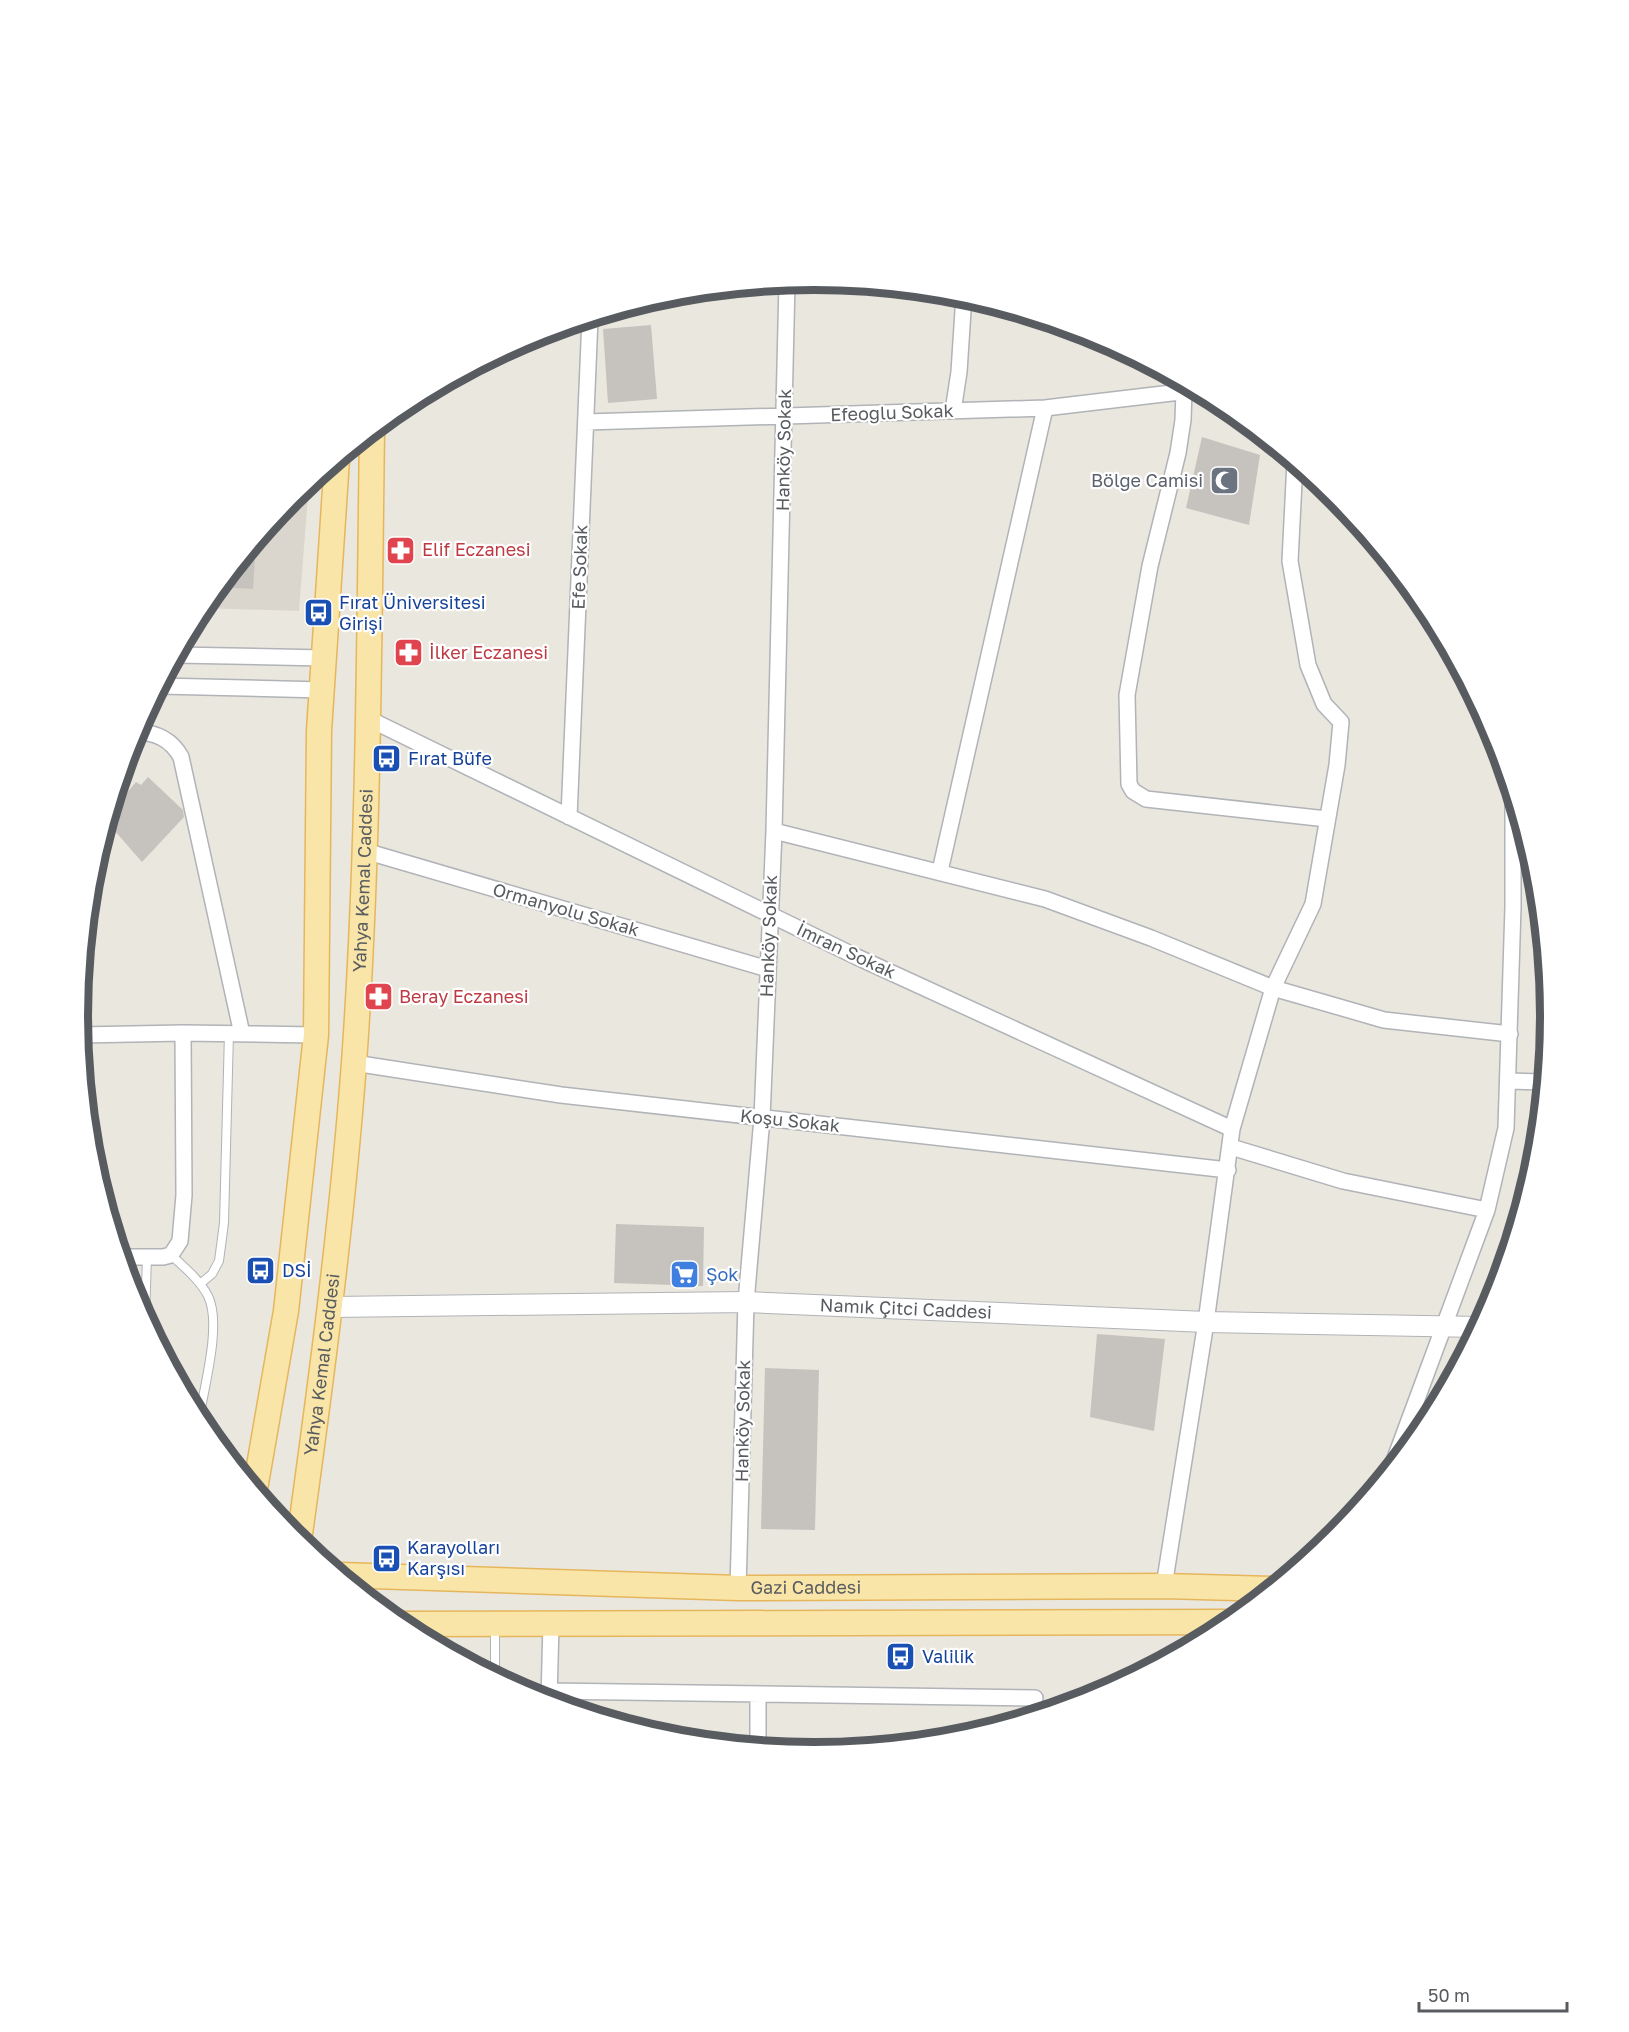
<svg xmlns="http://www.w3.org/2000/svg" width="1629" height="2032" viewBox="0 0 1629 2032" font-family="'Golos Text',sans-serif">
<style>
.education{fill:#dad6ce}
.building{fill:#c6c2bd}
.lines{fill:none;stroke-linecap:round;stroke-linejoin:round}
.service-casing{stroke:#b0b3b7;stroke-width:10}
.minor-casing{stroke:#b0b3b7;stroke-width:18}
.tertiary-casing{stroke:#b0b3b7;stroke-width:22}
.primary-casing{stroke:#e6b65d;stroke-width:27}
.service{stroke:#fff;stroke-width:8}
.minor{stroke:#fff;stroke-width:15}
.tertiary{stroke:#fff;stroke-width:20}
.primary{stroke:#f8e5a7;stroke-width:24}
.labels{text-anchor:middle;stroke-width:4.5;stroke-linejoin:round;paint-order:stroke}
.street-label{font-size:18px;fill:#585c60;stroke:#fff}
.worship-label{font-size:18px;fill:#5b616d;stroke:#fff;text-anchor:end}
.health-label{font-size:18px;fill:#be3a42;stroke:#fff;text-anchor:start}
.transit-label{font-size:18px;fill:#164399;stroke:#fff;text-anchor:start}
.shop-label{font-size:18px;fill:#366cbe;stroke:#fff;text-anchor:start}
.rim{fill:none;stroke:#585c60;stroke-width:8}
</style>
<rect width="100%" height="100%" fill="#eae7df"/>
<!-- education -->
<path class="education" d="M309 483 299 611 202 608 294 495Z"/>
<!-- building -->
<path class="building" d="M651 325 657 399 608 403 603 329Z
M1202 437 1260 455 1249 525 1186 508Z
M256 542 253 589 218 587Z
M148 777 183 810 184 817 142 862 107 822 110 812 136 782 141 785Z
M616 1224 704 1227 703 1286 614 1283Z
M1097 1334 1165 1339 1154 1431 1090 1417Z
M765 1368 819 1370 815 1530 761 1529Z"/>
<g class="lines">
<defs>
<path id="service" d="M171 1255C184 1267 200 1280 208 1296 222 1324 204 1387 199 1419
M200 1284 212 1274 219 1261 224 1223 229 1033
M145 1318 147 1257
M495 1676V1627"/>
<path id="minor" d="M1184 390 1183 420 1178 453 1150 566 1127 695 1129 784 1133 791 1146 799 1327 819
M953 411 959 372 964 295
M586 422 1045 408 1197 390
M176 655 324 658
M160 686 323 690
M367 718 857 957 1232 1129
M135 732C156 732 171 739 181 757L242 1034
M569 817 590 318
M774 831 1045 899 1151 938 1273 988 1384 1020 1510 1034
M365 851 768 969
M940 871 1045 408
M80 1035 183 1033 316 1035
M354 1063 561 1095 1228 1170
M1509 1081 1544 1082
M1231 1147 1343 1181 1487 1210
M122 1257H163L171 1255 180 1241 184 1195 183 1033
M1391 1469 1487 1210 1506 1128 1513 907V793
M1164 1586 1206 1322 1232 1129 1273 988 1313 904 1337 765 1341 722 1324 704 1308 665 1290 561 1295 462
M738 1588 746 1302 762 1118 774 831 787 282
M549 1691 1035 1698
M549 1699 551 1624
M758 1747V1694"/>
<g id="tertiary">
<path id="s1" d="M332 1307 746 1302 1206 1322 1480 1327"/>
</g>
<g id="primary">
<path d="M255 1489 286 1311 316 1035 319 731 337 459"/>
<path id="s2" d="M299 1541C321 1382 342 1223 354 1063 369 852 369 641 372 431"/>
<path id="s3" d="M341 1575 738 1588 1164 1586 1272 1589"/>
<path d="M400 1624 1232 1622"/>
</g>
</defs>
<!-- service casing -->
<use href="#service" class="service-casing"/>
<!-- minor casing -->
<use href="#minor" class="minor-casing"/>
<!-- tertiary casing -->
<use href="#tertiary" class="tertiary-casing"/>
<!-- primary casing -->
<use href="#primary" class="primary-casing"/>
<!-- service -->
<use href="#service" class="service"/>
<!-- minor -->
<use href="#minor" class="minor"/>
<!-- tertiary -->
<use href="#tertiary" class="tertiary"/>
<!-- primary -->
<use href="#primary" class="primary"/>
</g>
<!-- icons -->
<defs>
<symbol id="mosque-square" viewBox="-11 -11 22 22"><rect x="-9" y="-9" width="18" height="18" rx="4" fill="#6b7280" stroke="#fff"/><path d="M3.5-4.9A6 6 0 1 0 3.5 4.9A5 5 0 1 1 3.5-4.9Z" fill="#fff"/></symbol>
<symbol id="pharmacy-square" viewBox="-11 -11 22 22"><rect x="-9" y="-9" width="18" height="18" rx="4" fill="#e0444e" stroke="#fff"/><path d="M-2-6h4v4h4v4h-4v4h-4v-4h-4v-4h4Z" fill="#fff"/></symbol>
<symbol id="bus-square" viewBox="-11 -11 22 22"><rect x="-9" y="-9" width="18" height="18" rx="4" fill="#1a4fb4" stroke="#fff"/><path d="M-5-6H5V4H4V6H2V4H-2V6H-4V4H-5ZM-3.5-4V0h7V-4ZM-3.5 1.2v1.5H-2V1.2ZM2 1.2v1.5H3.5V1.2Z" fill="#fff"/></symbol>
<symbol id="supermarket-square" viewBox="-11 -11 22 22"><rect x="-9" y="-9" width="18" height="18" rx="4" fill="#3f7fe0" stroke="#fff"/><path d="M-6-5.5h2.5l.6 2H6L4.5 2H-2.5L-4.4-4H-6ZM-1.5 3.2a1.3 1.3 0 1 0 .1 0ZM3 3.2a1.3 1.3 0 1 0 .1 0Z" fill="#fff"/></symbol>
</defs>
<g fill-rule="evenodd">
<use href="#mosque-square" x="1208" y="464" width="33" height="33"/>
<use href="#pharmacy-square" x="384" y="534" width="33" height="33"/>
<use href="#bus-square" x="302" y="596" width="33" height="33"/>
<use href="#pharmacy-square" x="392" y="636" width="33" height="33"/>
<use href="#bus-square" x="370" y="742" width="33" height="33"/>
<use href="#pharmacy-square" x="362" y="980" width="33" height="33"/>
<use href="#bus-square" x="244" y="1254" width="33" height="33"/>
<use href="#supermarket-square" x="668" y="1258" width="33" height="33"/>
<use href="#bus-square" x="370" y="1542" width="33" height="33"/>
<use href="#bus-square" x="884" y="1640" width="33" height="33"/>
</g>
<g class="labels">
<!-- street labels -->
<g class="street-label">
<text transform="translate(892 413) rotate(-2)" y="6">Efeoğlu Sokak</text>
<text transform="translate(784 450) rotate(-89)" y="6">Hanköy Sokak</text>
<text transform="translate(580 567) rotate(-88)" y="6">Efe Sokak</text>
<text dy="6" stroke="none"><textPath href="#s2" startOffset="664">Yahya Kemal Caddesi</textPath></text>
<text transform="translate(566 910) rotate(16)" y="6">Ormanyolu Sokak</text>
<text transform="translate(769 936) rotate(-88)" y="6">Hanköy Sokak</text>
<text transform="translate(846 951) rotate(25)" y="6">İmran Sokak</text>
<text transform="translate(790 1121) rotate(6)" y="6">Koşu Sokak</text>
<text dy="6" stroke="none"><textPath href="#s1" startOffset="574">Namık Çitci Caddesi</textPath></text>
<text dy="6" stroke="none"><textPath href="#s2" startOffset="178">Yahya Kemal Caddesi</textPath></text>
<text transform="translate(743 1421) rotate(-89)" y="6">Hanköy Sokak</text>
<text dy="6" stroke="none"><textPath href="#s3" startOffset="465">Gazi Caddesi</textPath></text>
</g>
<!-- worship labels -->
<g class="worship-label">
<text x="1203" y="487">Bölge Camisi</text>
</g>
<!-- health labels -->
<g class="health-label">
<text x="422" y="556">Elif Eczanesi</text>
<text x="429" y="659">İlker Eczanesi</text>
<text x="399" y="1003">Beray Eczanesi</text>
</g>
<!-- transit labels -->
<g class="transit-label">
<text x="339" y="609">Fırat Üniversitesi<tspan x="339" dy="21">Girişi</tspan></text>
<text x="408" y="765">Fırat Büfe</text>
<text x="282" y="1277">DSİ</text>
<text x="407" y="1554">Karayolları<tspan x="407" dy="21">Karşısı</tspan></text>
<text x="922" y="1663">Valilik</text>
</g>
<!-- shop labels -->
<g class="shop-label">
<text x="706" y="1281">Şok</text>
</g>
</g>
<!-- crop -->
<path d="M0 0H1629V2032H0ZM88 1016a726 726 0 1 1 1452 0a726 726 0 1 1-1452 0Z" fill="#fff" fill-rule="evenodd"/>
<path class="rim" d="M88 1016a726 726 0 1 1 1452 0a726 726 0 1 1-1452 0Z"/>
<!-- scale -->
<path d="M1419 2002v9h148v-9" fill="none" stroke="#585c60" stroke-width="3"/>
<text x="1428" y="2002" font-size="18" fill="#585c60" stroke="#ffffff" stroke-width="4.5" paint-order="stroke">50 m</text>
</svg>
